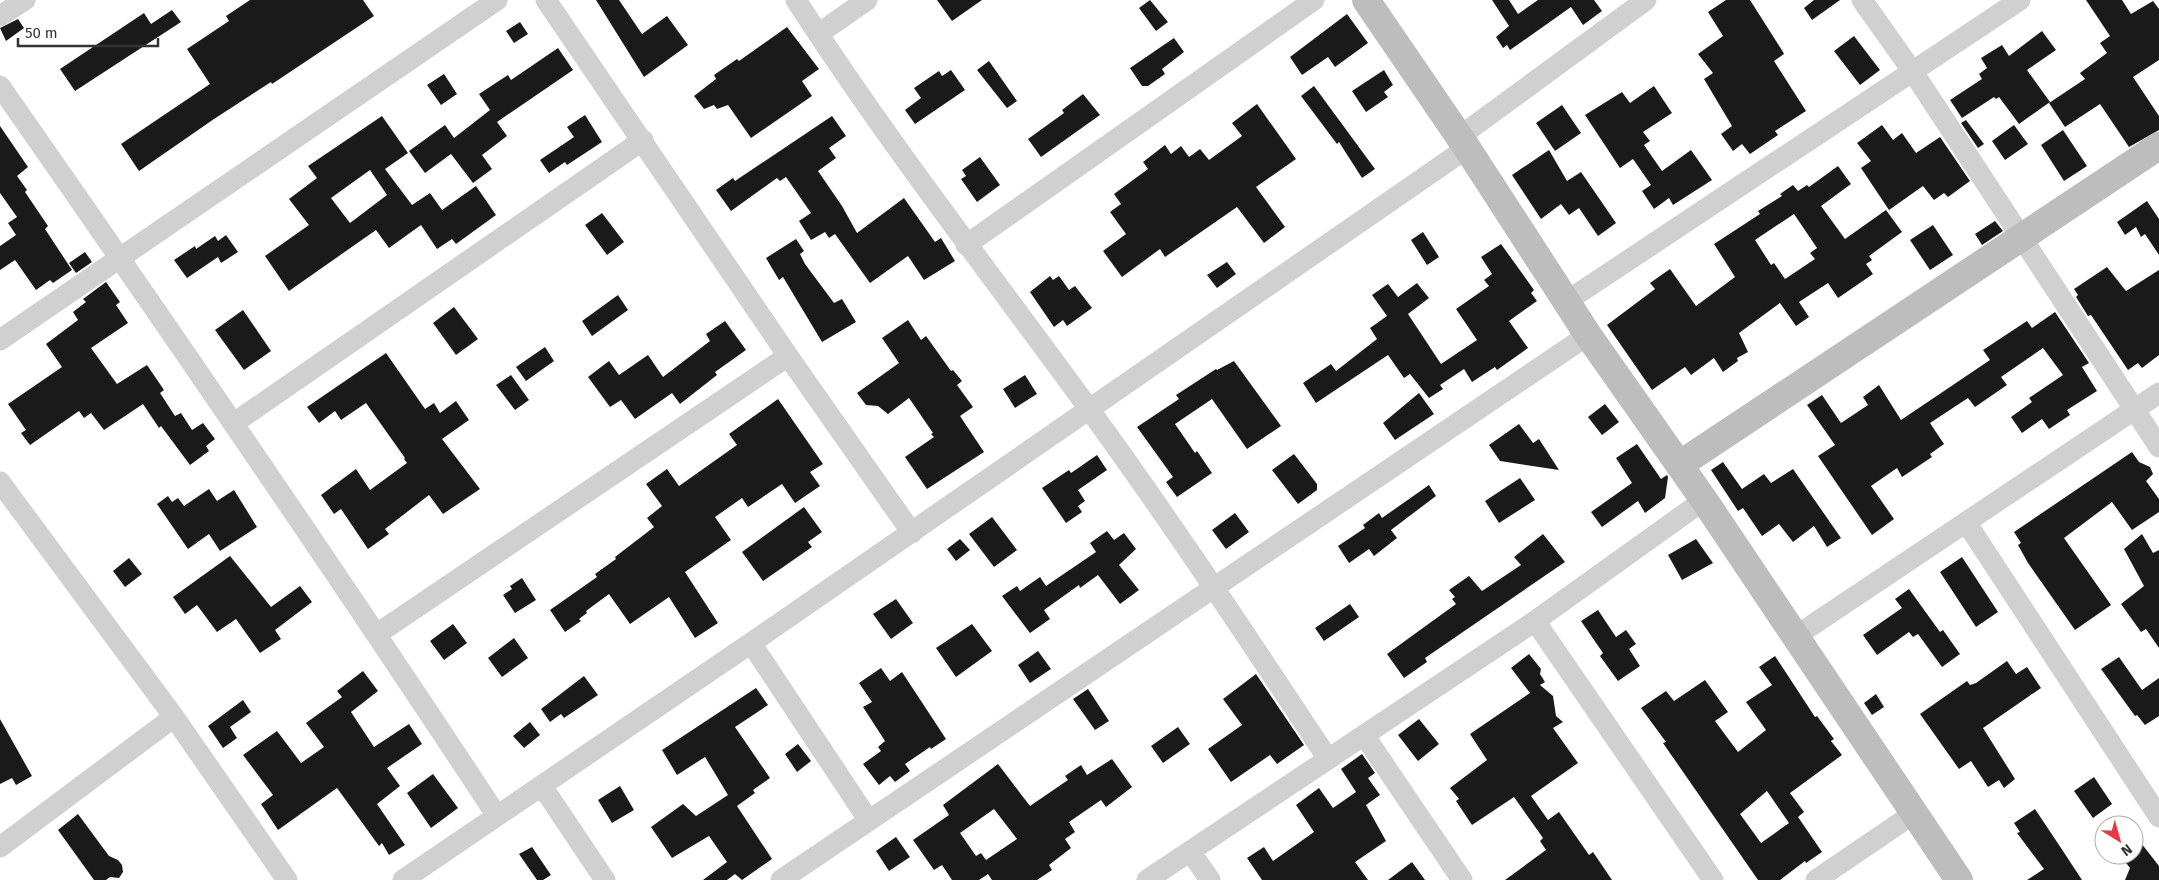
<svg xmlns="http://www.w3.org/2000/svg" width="2159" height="880" viewBox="0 0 2159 880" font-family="'Fira Sans',sans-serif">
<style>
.building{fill:#1a1a1a;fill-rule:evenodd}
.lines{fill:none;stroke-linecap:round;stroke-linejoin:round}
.street{stroke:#d0d0d0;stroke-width:21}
.secondary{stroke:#bdbdbd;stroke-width:28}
</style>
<rect width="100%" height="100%" fill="#fff"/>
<!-- building -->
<path class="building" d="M250 0H363L374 16 272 84 271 82 214 119 139 171 121 144 210 84 187 49 229 21 226 16Z
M596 0H619L642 34 667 16 688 45 644 77Z
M937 0H982L952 21Z
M1150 0 1168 22 1156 31 1139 8Z
M1492 0H1509L1518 14 1538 0H1594L1602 11 1583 25 1571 7 1510 50 1507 45 1503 48 1496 37 1509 26Z
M1726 0H1750L1783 52 1784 54 1774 61 1806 111 1775 131 1778 135 1750 154 1742 144 1733 151 1721 134 1732 126 1704 79 1713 73 1698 54 1723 36 1708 12Z
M1814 0H1840L1812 20 1804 8Z
M2086 0H2122L2131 14 2153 1 2159 9V60L2133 77 2159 116V130L2129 147 2100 104 2065 127 2049 103 2085 79 2080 73 2107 53 2100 43 2110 36Z
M172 10 181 22 75 91 60 69 144 13 151 24Z
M1347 14 1368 43 1335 67 1328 57 1302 75 1290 57Z
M18 19 24 28 6 41 0 28Z
M520 22 528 34 514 43 506 31Z
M787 27 819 69 802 81 812 96 751 138 728 105 717 109 714 105 704 109 694 96 716 79 714 75 737 59 739 61Z
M2042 31 2056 50 2027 70 2050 102 2019 124 1999 97 1996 99 1994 97 1962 118 1950 100 1982 79 1979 74 1987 68 1981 58 2002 45 2009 56Z
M1854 36 1880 70 1860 85 1834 51Z
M1174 38 1184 52 1162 69 1165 74 1148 86H1142L1130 68Z
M558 48 573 70 497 122 507 136 482 155 492 169 473 183 451 154 425 173 409 151 445 125 454 138 490 110 479 94 508 75 511 80Z
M989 61 1017 101 1007 108 977 70Z
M951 70 965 90 915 124 905 110 921 98 914 88 939 71 942 76Z
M1384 70 1393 85 1384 92 1388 97 1366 112 1352 91Z
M444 74 457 94 441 105 427 85Z
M1314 86 1375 169 1362 178 1339 142 1337 144 1301 96Z
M1654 86 1672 113 1643 132 1650 141 1644 145 1662 171 1691 150 1712 180 1673 205 1669 198 1654 209 1642 191 1651 185 1633 159 1620 168 1585 115 1622 92 1630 103Z
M1083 94 1100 115 1041 157 1028 139 1064 113 1062 110Z
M1257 104 1296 159 1256 187 1285 227 1264 243 1237 207 1165 257 1160 249 1122 277 1103 251 1126 234 1110 212 1121 204 1114 194 1148 169 1143 162 1165 145 1171 154 1181 146 1189 157 1200 149 1209 160 1242 136 1232 123Z
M1562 105 1581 133 1555 151 1536 123Z
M585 115 602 142 567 165 565 162 549 173 540 160 574 137 567 127Z
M382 116 408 153 385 169 412 205 430 193 442 210 476 186 496 215 456 244 452 239 437 249 421 225 389 248 376 230 289 291 265 256 309 225 289 199 317 178 308 166ZM370 170 387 195 350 223 331 198Z
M832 116 846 136 829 148 836 158 818 171 842 206 857 233 904 198 935 242 941 238 955 261 924 280 908 256 870 283 835 234 829 238 825 232 811 240 799 221 811 213 786 177 780 181 777 178 731 211 716 190 733 178 735 181Z
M1966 120 1984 144 1978 148 1961 123Z
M1882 125 1893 140 1902 133 1916 153 1940 137 1970 181 1948 197 1944 193 1934 200 1923 186 1889 210 1861 168 1871 161 1857 143Z
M2014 125 2028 144 2005 160 1992 141Z
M0 126 28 167 17 176 27 190 25 192 48 226 45 229 72 270 53 283 50 280 36 290 15 260 0 270V246L16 235 8 223 17 217 0 193Z
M2063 130 2087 166 2064 181 2041 145Z
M1549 150 1567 181 1581 172 1616 223 1598 236 1579 208 1569 215 1561 204 1541 219 1512 175Z
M980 157 1000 185 977 202 961 179 966 176 962 170Z
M1838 166 1851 184 1821 206 1845 239 1886 210 1902 232 1869 256 1872 260 1866 264 1873 274 1838 298 1828 283 1799 302 1809 317 1796 326 1780 303 1739 333 1748 352 1737 358 1738 361 1723 372 1714 358 1691 375 1685 367 1652 390 1607 325 1655 289 1650 283 1670 269 1696 306 1735 277 1714 244 1760 214 1758 211 1782 196 1780 194 1793 185 1798 191 1807 185 1809 187ZM1794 214 1817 248 1810 253 1815 259 1785 279 1774 263 1771 265 1755 240Z
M2147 201 2159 219V255L2145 234 2141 237 2136 227 2125 235 2117 222Z
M602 213 624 242 607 255 585 225Z
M1995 221 2003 231 1982 245 1975 234Z
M1933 225 1953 255 1930 270 1910 240Z
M1423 232 1439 257 1427 265 1411 240Z
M226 235 238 252 221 263 218 257 187 278 174 260 195 246 196 249 215 236 218 241Z
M796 239 804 251 800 254 805 264 834 303 842 299 856 322 822 342 783 277 779 280 766 258Z
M1501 244 1534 290 1531 293 1537 301 1509 321 1528 348 1497 370 1495 367 1472 382 1464 369 1440 385 1443 389 1429 398 1410 374 1404 378 1388 355 1316 403 1303 383 1331 364 1336 371 1377 339 1370 328 1387 316 1372 295 1388 284 1398 297 1417 283 1429 298 1408 314 1441 364 1477 340 1456 309 1489 286 1484 280 1492 274 1481 257Z
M85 252 92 262 76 273 69 263Z
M1227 262 1236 274 1217 288 1207 275Z
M2107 267 2126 291 2159 270V355L2142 368 2138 363 2128 370 2091 315 2088 316 2076 297 2078 295 2074 289Z
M1050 276 1053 280 1059 276 1069 290 1075 286 1092 308 1067 326 1063 320 1054 327 1030 292Z
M106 282 120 302 116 305 128 323 91 348 117 384 147 365 164 390 160 393 175 416 181 413 192 430 203 423 215 439 206 446 209 451 190 465 161 426 159 428 143 404 104 430 91 413 84 418 79 411 30 445 21 433 26 430 8 404 62 367 46 344 78 320 73 312 86 302 83 299Z
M618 295 628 310 592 336 582 321Z
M454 307 478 339 456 355 433 323Z
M243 310 271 351 244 370 215 330Z
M2055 312 2089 363 2082 367 2097 391 2067 410 2070 415 2049 429 2042 419 2022 433 2011 417 2032 402 2029 398 2063 375 2043 348 2001 377 2007 385 1975 407 1968 398 1930 423 1944 444 1930 454 1932 457 1902 477 1897 468 1871 486 1894 519 1872 535 1818 456 1835 445 1807 405 1822 395 1841 423 1868 405 1863 397 1879 385 1901 420 1990 360 1983 350 2027 321 2032 328Z
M908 320 921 340 926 336 951 371 953 370 962 381 957 385 973 407 960 416 984 452 927 489 905 457 934 437 931 434 933 433 909 398 888 414 878 406 866 405 857 393 899 363 882 338Z
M725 321 746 350 715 372 717 375 680 404 672 393 635 419 621 400 610 407 588 377 609 361 619 375 648 355 663 377 710 341 706 334Z
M545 347 554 361 526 381 516 367Z
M386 353 425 409 434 403 440 413 456 401 469 420 442 439 480 489 443 514 429 495 385 529 389 534 368 549 341 509 334 514 321 495 356 469 370 490 407 463 404 459 405 458 366 403 341 420 335 411 319 423 307 407Z
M1234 361 1281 426 1247 449 1212 399 1175 424 1195 453 1197 451 1212 473 1177 497 1166 482 1173 477 1137 427 1179 399 1176 395 1216 369 1217 370Z
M511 375 529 400 515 410 496 385Z
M1025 375 1037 394 1015 408 1003 389Z
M1419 393 1434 414 1395 440 1383 423Z
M778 399 823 464 810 472 820 486 795 503 782 484 748 507 742 498 715 517 731 540 685 572 718 623 695 638 669 597 630 624 609 594 586 611 587 613 579 619 581 621 565 632 550 610 597 577 595 574 616 559 615 557 654 527 647 518 662 506 646 484 667 469 679 486 737 445 729 434Z
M1605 404 1619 422 1602 435 1588 417Z
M1519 424 1533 443 1539 439 1559 470 1500 461 1489 445Z
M1637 444 1661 479 1667 475 1668 477 1665 498 1645 513 1638 501 1602 527 1591 512 1632 483 1616 458Z
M2132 452 2139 462 2150 467 2153 474 2146 481 2159 499V512L2132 530 2112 502 2064 538 2111 605 2075 630 2028 563 2018 545 2021 543 2014 532Z
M1294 454 1317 484V490L1298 504 1272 470Z
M1097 455 1107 470 1078 490 1085 501 1078 506 1082 512 1066 523 1042 488 1069 470 1071 473Z
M1723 462 1742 489 1764 474 1771 483 1793 469 1841 538 1827 547 1814 526 1793 542 1779 524 1762 536 1743 508 1738 511 1711 470Z
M1520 478 1535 500 1499 523 1485 501Z
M1429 485 1436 496 1391 530 1397 538 1374 556 1369 549 1349 563 1338 546 1365 528 1363 525 1379 513 1382 518Z
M209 489 217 501 234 490 257 527 220 551 209 534 188 549 157 504 168 496 172 502 178 498 184 506Z
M804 507 822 532 808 542 812 547 763 581 742 552Z
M1235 513 1249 532 1226 549 1212 530Z
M992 517 1017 550 994 567 969 534Z
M1107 531 1114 540 1124 533 1136 549 1119 565 1139 590 1120 604 1098 575 1080 588 1079 585 1044 610 1050 619 1030 633 1002 596 1017 586 1020 591 1040 577 1046 586 1096 552 1090 543Z
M1543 534 1565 562 1425 658 1427 662 1404 678 1387 654 1456 604 1452 599 1455 597 1449 590 1469 576 1482 591 1521 565 1514 557Z
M2142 534 2153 553 2159 550V648L2146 629 2141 632 2121 604 2144 586 2124 549Z
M960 539 970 550 956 561 947 549Z
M1696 539 1713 563 1682 580 1668 555Z
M230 556 271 607 300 586 312 602 275 630 281 639 260 653 236 619 217 632 197 605 185 614 173 597Z
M1962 557 1998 612 1976 627 1940 572Z
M129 558 142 574 125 587 113 571Z
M522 578 536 600 515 613 503 595 512 589 510 586Z
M1909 589 1940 632 1943 630 1960 654 1942 667 1918 634 1913 637 1909 632 1877 655 1863 635 1902 608 1895 599Z
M896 599 913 623 891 639 873 614Z
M1350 604 1359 617 1324 641 1315 628Z
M1598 610 1616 637 1626 630 1636 644 1629 649 1640 666 1618 681 1600 656 1603 653 1581 621Z
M453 624 467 643 444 660 430 641Z
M972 624 992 651 956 677 936 648Z
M514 638 528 658 502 677 488 658Z
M1038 651 1051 669 1030 683 1018 665Z
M1529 654 1541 669 1540 674 1545 682 1540 685 1553 696 1556 716 1563 722 1553 728 1578 763 1531 796 1548 820 1559 812 1589 855 1593 852 1612 880H1505L1546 850 1540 841 1543 838 1514 797 1472 825 1456 801 1459 799 1450 788 1487 760 1470 734 1530 693 1511 668Z
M1775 656 1815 717 1817 716 1834 739 1831 741 1842 755 1790 793 1804 812 1798 817 1822 852 1806 863 1805 861 1780 880H1758L1663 743 1666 742 1641 708 1666 691 1674 701 1705 680 1728 712 1715 721 1738 752 1766 730 1746 702 1772 685 1759 667ZM1767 791 1789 823 1761 843 1740 814Z
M2119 657 2142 690 2159 678V716L2145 725 2137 715 2135 716 2101 669Z
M2007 661 2016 674 2027 667 2041 688 1983 728 2015 779 2004 788 1999 780 1988 787 1971 761 1959 769 1920 714 1967 681 1970 685 1976 683Z
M881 668 890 681 902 672 946 739 931 749 930 747 905 764 910 771 895 782 890 776 879 785 863 764 881 751 878 747 885 741 863 707 872 702 859 683Z
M363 671 378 691 351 712 374 747 409 724 422 744 387 768 400 786 377 804 405 845 389 855 382 843 379 846 337 788 278 830 261 804 273 795 243 755 277 731 301 763 324 747 306 723 342 697 337 691Z
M1256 674 1304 745 1277 764 1270 755 1231 782 1208 749 1242 725 1223 699Z
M584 676 598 695 564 718 561 714 550 722 541 709Z
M756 688 768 705 735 727 770 778 753 790 755 793 737 806 772 859 742 880 735 874 727 880H703L727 862 709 836 672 858 651 827 683 804 696 816 728 795 705 757 677 775 662 750Z
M1088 689 1109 721 1095 730 1073 699Z
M1876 694 1884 707 1872 715 1864 703Z
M243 700 251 712 230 727 237 738 223 748 208 726Z
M0 719 32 776 16 785 12 778 0 784Z
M1419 719 1439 744 1418 761 1398 735Z
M530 722 540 735 524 748 513 736Z
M1178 727 1190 744 1163 763 1151 746Z
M798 744 811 761 797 772 785 754Z
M1362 754 1375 773 1368 778 1380 795 1366 805 1386 841 1355 862 1368 880H1262L1247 858 1264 847 1273 861 1314 832 1296 805 1319 788 1333 808 1356 792 1341 769Z
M1112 759 1132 787 1106 807 1101 800 1069 822 1075 832 1065 839 1071 848 1049 865 1052 870 1037 880H992L988 874 979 880H952L942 865 934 870 913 840 949 815 943 805 998 764 1030 806 1068 780 1065 776 1081 765 1087 775ZM994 809 1017 839 986 860 981 853 976 856 960 833Z
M433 774 458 808 431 828 407 793Z
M2094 777 2112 804 2093 818 2074 791Z
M620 786 634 810 612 823 598 800Z
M2035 809 2063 851 2082 880H2027L2044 869 2017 833 2020 832 2014 823Z
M78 814 109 856 118 860 122 865 123 872 119 878 110 877 106 880H94L58 830Z
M2134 834 2159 866V880H2125L2130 868 2120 855H2134Z
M896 837 910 857 889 871 876 851Z
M532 847 551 875 543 880H537L519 854Z
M1412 862 1425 880H1388Z"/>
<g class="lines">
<!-- street -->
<path class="street" d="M546 0 788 356 912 533
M796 0C887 141 990 273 1089 409 1172 523 1250 641 1328 759
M1862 0 1913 72 2159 447
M0 16 25 0
M818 34 867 0
M0 86C169 328 335 570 497 816
M1459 137 1646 0
M966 245 1314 0
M1567 301 2020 0
M0 340 497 0
M234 423 643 140
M0 482 174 717 287 880
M1966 522 2159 817
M1535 621 1713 880
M377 634 788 356
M1796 636 2159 393
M751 643 869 821
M1364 735 1462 880
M542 786 605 880
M0 847 174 717
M1190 851 1210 880
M403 880 751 643 1467 148
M781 880 1588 335
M1147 880 1535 621 1704 500
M1816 880 1913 814"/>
<!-- secondary -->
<path class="secondary" d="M1366 0 1467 148 1588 335 1704 500 1959 880
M1679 465 2159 146"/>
</g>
<!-- north arrow -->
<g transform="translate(2119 840) rotate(143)"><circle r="24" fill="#ffffff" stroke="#adadad"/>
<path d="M0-4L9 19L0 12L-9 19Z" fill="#e63946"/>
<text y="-8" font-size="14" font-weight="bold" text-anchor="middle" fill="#333333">N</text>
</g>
<!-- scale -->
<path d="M18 38v8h140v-8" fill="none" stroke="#333333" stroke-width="2.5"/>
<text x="25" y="38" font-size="15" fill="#333333" stroke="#ffffff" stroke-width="4" paint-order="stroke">50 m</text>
</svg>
